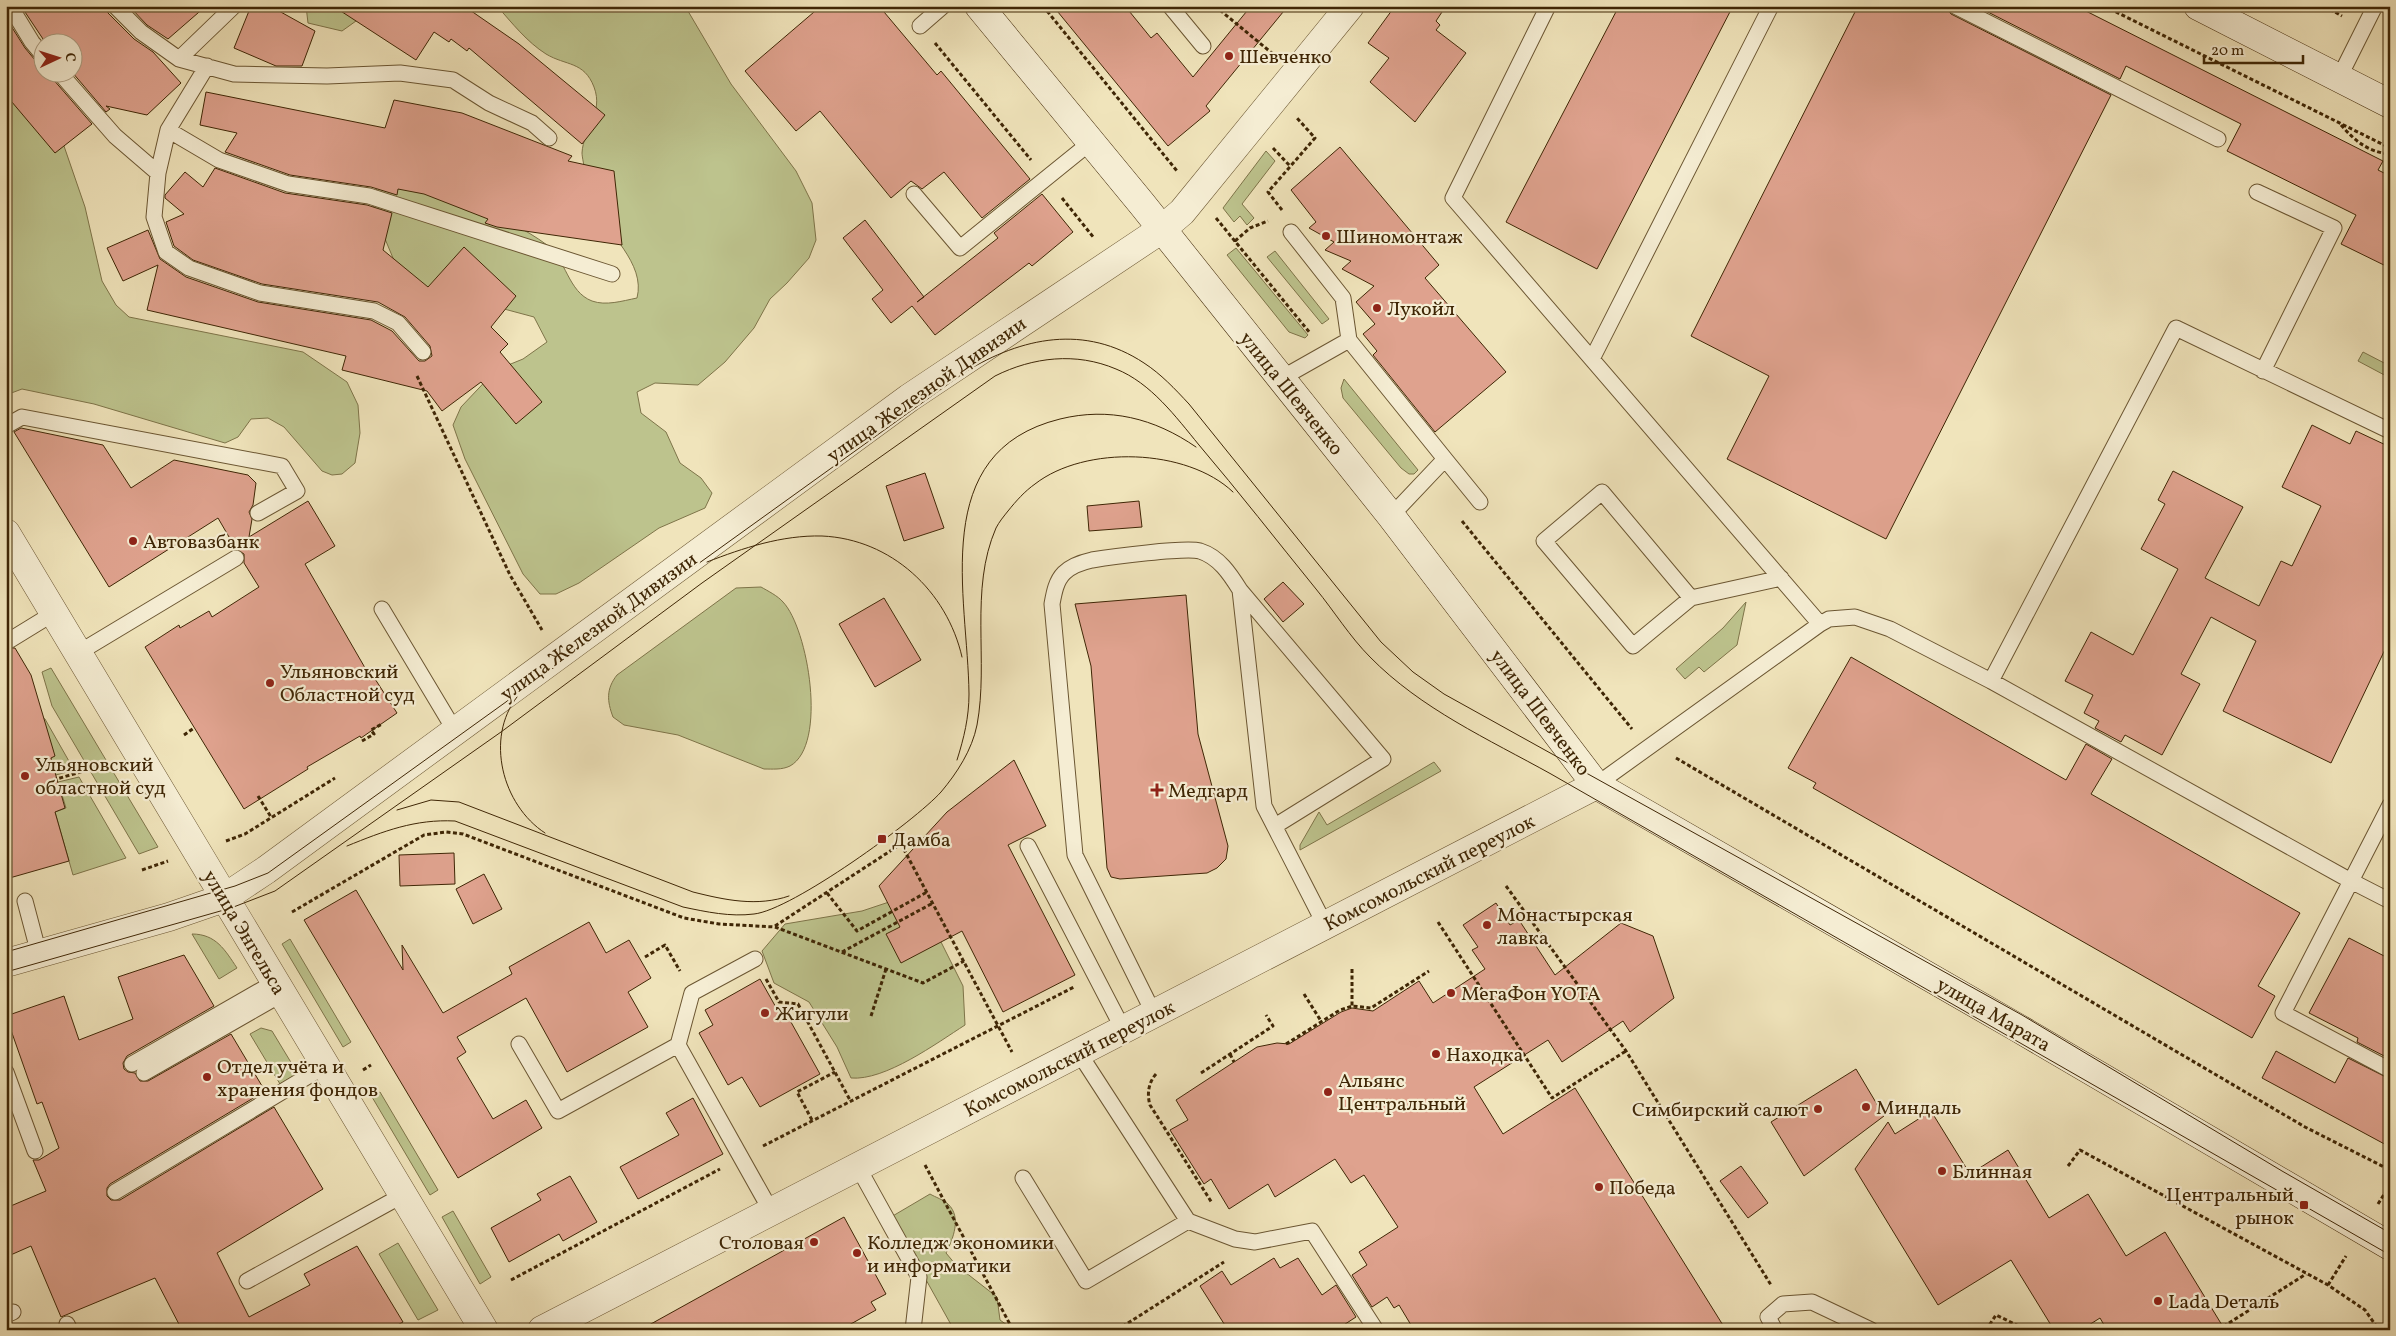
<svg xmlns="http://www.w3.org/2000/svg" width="2396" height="1336" viewBox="0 0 2396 1336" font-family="Vollkorn,serif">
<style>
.green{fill:#bdc38d;stroke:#7e7449}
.building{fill:#dfa28e;stroke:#3f2605}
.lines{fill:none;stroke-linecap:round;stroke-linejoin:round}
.lane-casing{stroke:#6b5632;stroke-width:17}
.street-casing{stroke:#6b5632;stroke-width:29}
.secondary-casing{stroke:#3f2605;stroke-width:29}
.path{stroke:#3f2605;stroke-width:3;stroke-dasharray:4 2.5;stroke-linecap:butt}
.lane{stroke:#f5edd3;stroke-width:15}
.street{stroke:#f5edd3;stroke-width:28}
.secondary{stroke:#f5edd3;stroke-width:28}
.tram{stroke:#3f2605;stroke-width:1}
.poi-dot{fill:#8f2418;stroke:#f5edd3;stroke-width:2}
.labels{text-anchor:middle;stroke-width:4.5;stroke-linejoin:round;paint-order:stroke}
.poi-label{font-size:20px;fill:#3f2605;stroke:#f5edd3;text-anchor:start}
.street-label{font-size:20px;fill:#3f2605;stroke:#f5edd3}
</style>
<rect width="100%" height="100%" fill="#f0e4bb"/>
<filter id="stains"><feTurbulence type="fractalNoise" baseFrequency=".004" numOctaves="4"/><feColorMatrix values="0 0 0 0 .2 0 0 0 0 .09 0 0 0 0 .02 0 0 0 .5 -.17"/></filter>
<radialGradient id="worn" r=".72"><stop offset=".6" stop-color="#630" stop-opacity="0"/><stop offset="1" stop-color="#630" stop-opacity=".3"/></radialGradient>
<!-- green -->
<path class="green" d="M306 6H394L370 11 342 31 308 23Z
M497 6H685L731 84 796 171 812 203 816 240 809 258 787 283 770 299 754 328 725 362 698 385 655 383 637 392 641 413 666 432 680 463 701 478 712 493 705 508 659 528 579 583 556 594H540L523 574 465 459 453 425 461 407 496 370 523 359 547 342 534 317 422 287 393 258 373 210 375 191 383 183 393 180C443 197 504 213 547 245 566 259 568 292 592 301 606 306 622 301 637 298 646 263 607 234 594 204 591 197 582 160 582 153 583 130 604 113 594 87 584 61 566 66 546 54 527 42 512 23 497 6Z
M6 62 54 117 85 207 102 281 116 305 129 317 303 352 347 382 358 405 360 433 355 463 342 474 332 475 322 471 284 427 268 418 251 419 238 437 225 443 94 404 22 389 6 395Z
M1266 151 1275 161 1242 204 1254 218 1247 225 1240 216 1234 222 1223 208Z
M1236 248 1308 335 1305 338 1289 332 1227 255Z
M1275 251 1329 319 1322 324 1267 257Z
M2363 352 2390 366V378L2358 361Z
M1344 379 1418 470 1414 474H1409L1401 468 1343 398 1341 388Z
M761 587C768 591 778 596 783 602 808 628 828 745 790 766 782 770 772 769 764 769L678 735 624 725 613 717C607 701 606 689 617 675L736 588Z
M1746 602 1737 645 1704 672 1699 667 1685 679 1676 669 1723 628Z
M51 668 158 847 139 854 52 706 42 672Z
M43 718 45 719 74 770 45 778Z
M1434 762 1441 771 1300 850V845L1319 812 1327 825Z
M79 777 126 858 73 875 55 812 66 808 58 782Z
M898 899 924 908 963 986 965 1025C937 1043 885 1081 851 1078L837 1047 809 1002 774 983 762 951 785 924 862 911Z
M192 934C216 934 225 950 237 968L219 979Z
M290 939 351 1042 343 1047 282 944Z
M261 1028 272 1031 295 1069V1075L280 1084 250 1034Z
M380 1092 438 1190 430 1195 372 1097Z
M930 1194C935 1197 944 1200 948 1204 962 1217 953 1239 946 1253L956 1265 997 1297 1000 1320 1014 1330H954L891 1217Z
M453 1211 491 1277 480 1284 442 1217Z
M398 1243 438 1310 418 1320 379 1254Z"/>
<!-- building -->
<path class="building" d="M21 6H106L108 13 134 39 153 52 181 83 147 115 106 106 110 109 106 112 72 72V42H45Z
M129 6H206L168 39 147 25Z
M251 6H270L315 31 302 66H276L234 48Z
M333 6H464L519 44 605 115 582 144 469 48 467 51 451 39 449 42 434 32 416 60Z
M821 6H879L937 75 941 71 1030 179 982 218 944 172 922 189 911 181 891 198 820 111 796 131 745 71Z
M1053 6H1125L1151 38 1157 33 1193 77 1251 6H1288L1206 106 1210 111 1168 146Z
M1395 6H1446L1436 21 1440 25 1436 30 1466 53 1415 122 1370 82 1389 58 1368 43Z
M1619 6H1733L1597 269 1506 222Z
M1858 6H1946L1951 14 2111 95 1886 539 1727 459 1769 376 1691 336Z
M1976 6H2076L2383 161 2378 170 2390 176V268L2341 244 2356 215 2227 151 2241 124 2126 66 2120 79Z
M6 18 25 48 35 60 42 63V72H50L52 78 92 124 55 153 6 95Z
M206 92 385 128 394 100 462 113 572 156 568 161 614 171 622 245 497 227 485 223 488 219 424 194 398 189 397 195 371 187 290 175 225 152 237 133 200 125Z
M1340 147 1439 265 1425 278 1506 372 1435 432 1373 355 1377 351 1363 334 1375 324 1356 302 1374 286 1342 269 1351 261 1325 250 1334 242 1309 228 1316 222 1291 190Z
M215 168 285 193 367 205 392 213 383 250 428 287 464 247 516 296 491 327 508 344 500 352 542 402 516 424 481 382 442 411 427 391 342 370 346 356 147 310 158 265 123 281 107 248 148 230 160 259 186 277 258 302 371 320 392 331 419 361H425L432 356 430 346 405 317 378 302 262 284 193 260 174 246 166 222 184 214 165 198V195L185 172 203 187Z
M1042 194 1073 232 1032 266 1029 263 935 335 912 306 891 323 872 299 883 290 843 238 865 220 924 297 917 302 998 238 994 233Z
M2312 425 2350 444 2356 431 2390 447V639L2331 763 2223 711 2256 641 2211 617 2181 674 2200 684 2162 755 2125 735 2121 742 2095 728 2099 721 2084 713 2093 695 2065 681 2091 632 2133 655 2178 569 2141 549 2165 504 2158 500 2173 471 2243 507 2205 578 2259 606 2281 561 2292 566 2321 506 2282 487Z
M21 428 103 445 131 488 174 460 248 475 256 483 253 505 249 512 252 519 249 537 308 501 335 546 305 564 368 673 370 672 377 682 397 713 361 738 360 736 307 767 308 769 244 809 145 647 179 625 180 628 209 611 212 617 259 587 244 563V554L236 549 218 518 109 587 14 432Z
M925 473 944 528 904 541 886 486Z
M1139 501 1142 527 1089 531 1087 506Z
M1283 582 1304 604 1283 622 1264 599Z
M1186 595 1198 734 1228 846 1226 859 1217 868 1207 873 1120 879 1111 877 1107 868 1091 666 1075 604Z
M884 598 921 660 875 687 839 624Z
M6 648H15L31 675 55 756 51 758 65 808 55 812 69 861 6 879Z
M1851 657 2066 780 2086 744 2112 759 2091 794 2300 913 2258 986 2275 996 2252 1038 1813 788 1816 783 1788 768Z
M1014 760 1046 826 1008 845 1075 975 1003 1012 962 931 901 963 886 934 900 927 879 886 947 812Z
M454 853 455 884 400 886 399 855Z
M484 874 502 909 473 924 456 889Z
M356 890 403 970 402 945 443 1013 512 974 509 967 589 922 606 953 629 940 651 978 628 992 648 1027 567 1072 526 998 457 1037 466 1052 457 1058 493 1119 526 1100 542 1128 458 1178 304 920Z
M1496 903 1510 925 1519 920 1555 975 1621 923 1653 936 1674 998 1630 1032 1623 1021 1562 1062 1548 1040 1474 1087 1503 1134 1575 1088 1726 1330H1414L1399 1305 1394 1308 1387 1297 1372 1307 1352 1275 1367 1265 1359 1252 1398 1227 1364 1175 1351 1183 1335 1159 1275 1197 1268 1184 1229 1209 1211 1179 1204 1184 1170 1130 1188 1120 1176 1100 1257 1047 1277 1043 1289 1044 1341 1012 1352 1008 1373 1011 1419 981 1433 1003 1485 969 1472 950 1478 947 1463 925Z
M2349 938 2390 959V1059L2357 1042 2358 1038 2309 1013Z
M184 955 214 1006 127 1056 123 1063 124 1069 128 1072 135 1073 140 1081H148L231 1034 265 1091 110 1184 107 1188V1196L111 1200H120L274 1107 323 1189 217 1253 249 1317 310 1285 304 1274 357 1246 403 1322 388 1330H182L155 1278 61 1317 31 1246 6 1257V1208L46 1191 33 1160H39L59 1148 42 1102 37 1104 6 1016 64 996 79 1040 133 1019 118 977Z
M760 979 782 1018 787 1015 820 1074 760 1107 742 1077 728 1085 699 1033 713 1025 705 1010Z
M2276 1051 2335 1083 2348 1058 2390 1079V1147L2262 1078Z
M1856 1069 1884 1116 1804 1176 1771 1122Z
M693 1098 723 1154 638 1199 620 1167 679 1135 666 1113Z
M1931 1111 1970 1174 2008 1150 2049 1218 2088 1194 2126 1256 2165 1232 2225 1330H2107L2100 1318 2081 1330H2054L2011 1260 1938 1305 1855 1169 1888 1122 1895 1134Z
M1741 1166 1768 1203 1748 1218 1720 1181Z
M570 1176 597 1222 563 1241 559 1234 509 1262 491 1228 541 1200 537 1194Z
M844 1217 886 1294 871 1302 876 1310 840 1330H640Z
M1274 1258 1280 1268 1298 1258 1322 1295 1336 1285 1356 1317 1336 1330H1228L1200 1286 1222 1271 1231 1285Z"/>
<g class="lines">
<defs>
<path id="lane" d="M10 6 32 42 42 54
M115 6 141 32 179 59 234 74 327 76 400 73 453 80 489 103 532 123 549 138
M1170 6 1203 46
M1548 6 1453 198 1820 624
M1955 6 2218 139
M920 26 943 6
M179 59 234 6
M207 66 168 130 158 173 154 217 166 252 189 268 260 293 374 311 398 323 423 352
M59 72 115 136 158 173
M2339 78 2375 6
M168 130 219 160 288 184 369 196 612 274
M2257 192 2334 228 2263 371
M914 194 960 248 1091 142
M1291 232 1343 298 1349 340 1445 459 1391 516
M1592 359 1771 6
M1280 379 1349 340
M6 426 22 417 282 466 297 491 258 513
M1445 459 1480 502
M1240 590 1383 759 1275 826
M1691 598 1602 492 1544 541 1633 646 1691 598 1781 578
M382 609 455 731
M10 640 54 613
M78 653 236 558
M1991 681 2176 328 2390 431
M1596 785 1820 624 1829 619 1855 617 1890 629 1991 681 2351 881 2283 1013 2390 1070
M2390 805 2351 881 2390 901
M1028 846 1123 1029
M25 901 39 954
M755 959 692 993 678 1045 771 1211
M1154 1014 1075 855 1052 604C1054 593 1056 581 1064 573 1071 566 1083 562 1092 560 1110 557 1185 547 1200 551 1219 557 1230 574 1240 590L1264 806 1325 925
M519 1044 558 1111 678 1045
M1079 1053 1188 1221 1235 1239 1255 1242 1312 1231 1376 1330
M132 1064 275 982
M6 1072 35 1151
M144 1073 282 994
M858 1167 919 1277 913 1330
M1023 1178 1086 1281 1188 1221
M115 1192 325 1066
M247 1281 403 1195
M6 1315 13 1312
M67 1324 70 1330
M1775 1330 1768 1317 1783 1304 1812 1302 1871 1330"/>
<path id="street" d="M6 533 484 1330
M6 963 169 917 224 898 266 870 909 398 1162 229 1182 212 1350 6
M542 1330 1596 785"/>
<path id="secondary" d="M979 6 1142 204 1391 516 1596 785 2018 1028 2390 1246
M2198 6 2390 104"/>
</defs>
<!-- lane casing -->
<use href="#lane" class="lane-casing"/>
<!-- street casing -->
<use href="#street" class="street-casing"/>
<!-- secondary casing -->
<use href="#secondary" class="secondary-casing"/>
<!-- path -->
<path class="path" d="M1043 6 1177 171
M1215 6 1273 54
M2104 6 2390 148
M2324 6 2342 16
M935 43 1031 160
M2341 125C2355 141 2368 152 2390 154
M1273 148 1290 166
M1062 198 1094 238
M1282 210 1268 192 1315 138 1297 118
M1216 218 1310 333
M1235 241 1250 228 1268 221
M417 376 510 575 542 630
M1462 521 1632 729
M184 735 194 728
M362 741 374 734 371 730 382 724
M1676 758 2305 1127 2390 1170
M53 780 84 771
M258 796 271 817
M226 841 245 834 335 778
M142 870 168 861
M1506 886 1626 1051 1771 1285
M827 893 857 931 927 892
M292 912 424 835 446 832 463 834 684 918 719 924 775 927 923 983 964 961
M1438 922 1552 1098 1626 1051
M775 926 901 844 1012 1052
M842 952 933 903
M645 957 665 945 680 971
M1352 969V1006
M766 979 779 1002 798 1004 850 1100
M1304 994 1321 1021
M871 1016 886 969
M1286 1044 1340 1010 1352 1006 1371 1008 1429 971
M1230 1054 1234 1062
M363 1070 371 1065
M1201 1073 1273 1026 1266 1015
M1156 1074C1148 1083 1147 1095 1150 1105L1212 1203
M812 1120 797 1092 835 1072
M763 1146 1074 987
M925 1165 1013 1330
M2068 1166 2080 1150 2328 1285 2365 1310 2379 1330
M2378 1204 2390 1185
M511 1280 720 1169
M2328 1285 2346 1256
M1117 1330 1224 1262
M1986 1330 1996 1315 2027 1330
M2218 1330 2306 1274"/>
<!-- lane -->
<use href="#lane" class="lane"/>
<!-- street -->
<use href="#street" class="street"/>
<!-- secondary -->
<use href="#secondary" class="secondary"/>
<!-- tram -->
<path class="tram" d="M707 562C743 548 782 535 822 536 891 539 947 591 962 657
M517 697C485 738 502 805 545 833
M957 760C964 738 969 717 969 694 968 596 927 452 1060 419 1109 407 1154 418 1196 447
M397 810 431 800 459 802 693 892C725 900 757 907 789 896
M347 846C384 831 415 819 455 821L683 907C707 912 730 917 754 914 792 910 915 821 941 792 957 773 972 750 977 725 989 661 969 590 996 528 999 522 1004 516 1008 511 1016 501 1025 491 1035 484 1085 445 1187 448 1233 492
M6 952 235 886 268 873 965 372C1022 337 1085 324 1144 363 1161 374 1175 389 1189 404L1381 642 1413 672 1444 694 2022 1015 2282 1171 2390 1233
M6 972 231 908 275 891 501 732 702 583 995 376C1033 357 1076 352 1116 369 1151 383 1176 417 1199 445 1239 492 1277 541 1316 589 1334 611 1350 637 1370 657 1421 709 1488 739 1551 774L2390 1255"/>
</g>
<!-- markers -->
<g class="poi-dot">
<circle cx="1229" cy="56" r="5"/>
<circle cx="1326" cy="236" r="5"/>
<circle cx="1377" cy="308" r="5"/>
<circle cx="133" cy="541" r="5"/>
<circle cx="270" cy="683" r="5"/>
<circle cx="25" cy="776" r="5"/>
<path d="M1154.5 782.5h5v5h5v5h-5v5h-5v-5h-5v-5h5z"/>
<rect x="877" y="834" width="10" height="10" rx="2.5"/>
<circle cx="1487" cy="925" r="5"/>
<circle cx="1451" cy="993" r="5"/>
<circle cx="765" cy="1013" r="5"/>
<circle cx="1436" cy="1054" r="5"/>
<circle cx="207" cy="1077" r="5"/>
<circle cx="1328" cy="1092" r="5"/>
<circle cx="1866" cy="1107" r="5"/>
<circle cx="1818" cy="1109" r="5"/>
<circle cx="1942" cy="1171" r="5"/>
<circle cx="1599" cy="1187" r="5"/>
<rect x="2299" y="1200" width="10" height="10" rx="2.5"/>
<circle cx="814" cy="1242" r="5"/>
<circle cx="857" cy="1253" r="5"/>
<circle cx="2158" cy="1301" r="5"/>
</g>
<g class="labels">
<!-- poi labels -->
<g class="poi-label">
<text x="1239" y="63">Шевченко</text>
<text x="1336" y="243">Шиномонтаж</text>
<text x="1387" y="315">Лукойл</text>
<text x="143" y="548">Автовазбанк</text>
<text x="280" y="678">Ульяновский<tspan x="280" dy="23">Областной суд</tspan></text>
<text x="35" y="771">Ульяновский<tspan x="35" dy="23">областной суд</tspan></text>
<text x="1168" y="797">Медгард</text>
<text x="892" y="846">Дамба</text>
<text x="1497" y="921">Монастырская<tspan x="1497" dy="23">лавка</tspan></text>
<text x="1461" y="1000">МегаФон YOTA</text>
<text x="775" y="1020">Жигули</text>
<text x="1446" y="1061">Находка</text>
<text x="217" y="1073">Отдел учёта и<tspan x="217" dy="23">хранения фондов</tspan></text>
<text x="1338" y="1087">Альянс<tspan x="1338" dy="23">Центральный</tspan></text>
<text x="1876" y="1114">Миндаль</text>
<text x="1808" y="1116" text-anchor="end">Симбирский салют</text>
<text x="1952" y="1178">Блинная</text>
<text x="1609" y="1194">Победа</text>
<text x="2294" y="1201" text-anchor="end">Центральный<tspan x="2294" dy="23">рынок</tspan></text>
<text x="804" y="1249" text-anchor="end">Столовая</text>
<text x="867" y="1249">Колледж экономики<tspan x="867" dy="23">и информатики</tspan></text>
<text x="2168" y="1308">Lada Dеталь</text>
</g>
<!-- street labels -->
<g class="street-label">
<text transform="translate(926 389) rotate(-35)" y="7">улица Железной Дивизии</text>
<text transform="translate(1292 393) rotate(51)" y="7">улица Шевченко</text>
<text transform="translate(598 626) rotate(-36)" y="7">улица Железной Дивизии</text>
<text transform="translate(1541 712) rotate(53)" y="7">улица Шевченко</text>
<text transform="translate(1429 872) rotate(-27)" y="7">Комсомольский переулок</text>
<text transform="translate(245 932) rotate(59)" y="7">улица Энгельса</text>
<text transform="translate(1994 1014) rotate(30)" y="7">улица Марата</text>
<text transform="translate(1069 1058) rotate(-27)" y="7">Комсомольский переулок</text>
</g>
</g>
<!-- margin -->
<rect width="2396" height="1336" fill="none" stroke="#f0e4bb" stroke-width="25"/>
<rect x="8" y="8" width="2381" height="1321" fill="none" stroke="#3f2605" stroke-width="2.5"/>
<rect x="12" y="12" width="2371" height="1311" fill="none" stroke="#3f2605"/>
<!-- north arrow -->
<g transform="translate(58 58) rotate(86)"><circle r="24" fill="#f5edd3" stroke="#ac9d81"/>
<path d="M0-4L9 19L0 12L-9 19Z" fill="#8f2418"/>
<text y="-8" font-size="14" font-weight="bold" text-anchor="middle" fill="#3f2605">С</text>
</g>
<!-- scale -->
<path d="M2204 55v8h99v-8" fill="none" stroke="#3f2605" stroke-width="2.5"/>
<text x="2211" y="55" font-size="15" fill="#3f2605" stroke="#f5edd3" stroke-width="4" paint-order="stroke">20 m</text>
<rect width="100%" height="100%" filter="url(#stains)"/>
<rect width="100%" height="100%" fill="url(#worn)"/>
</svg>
